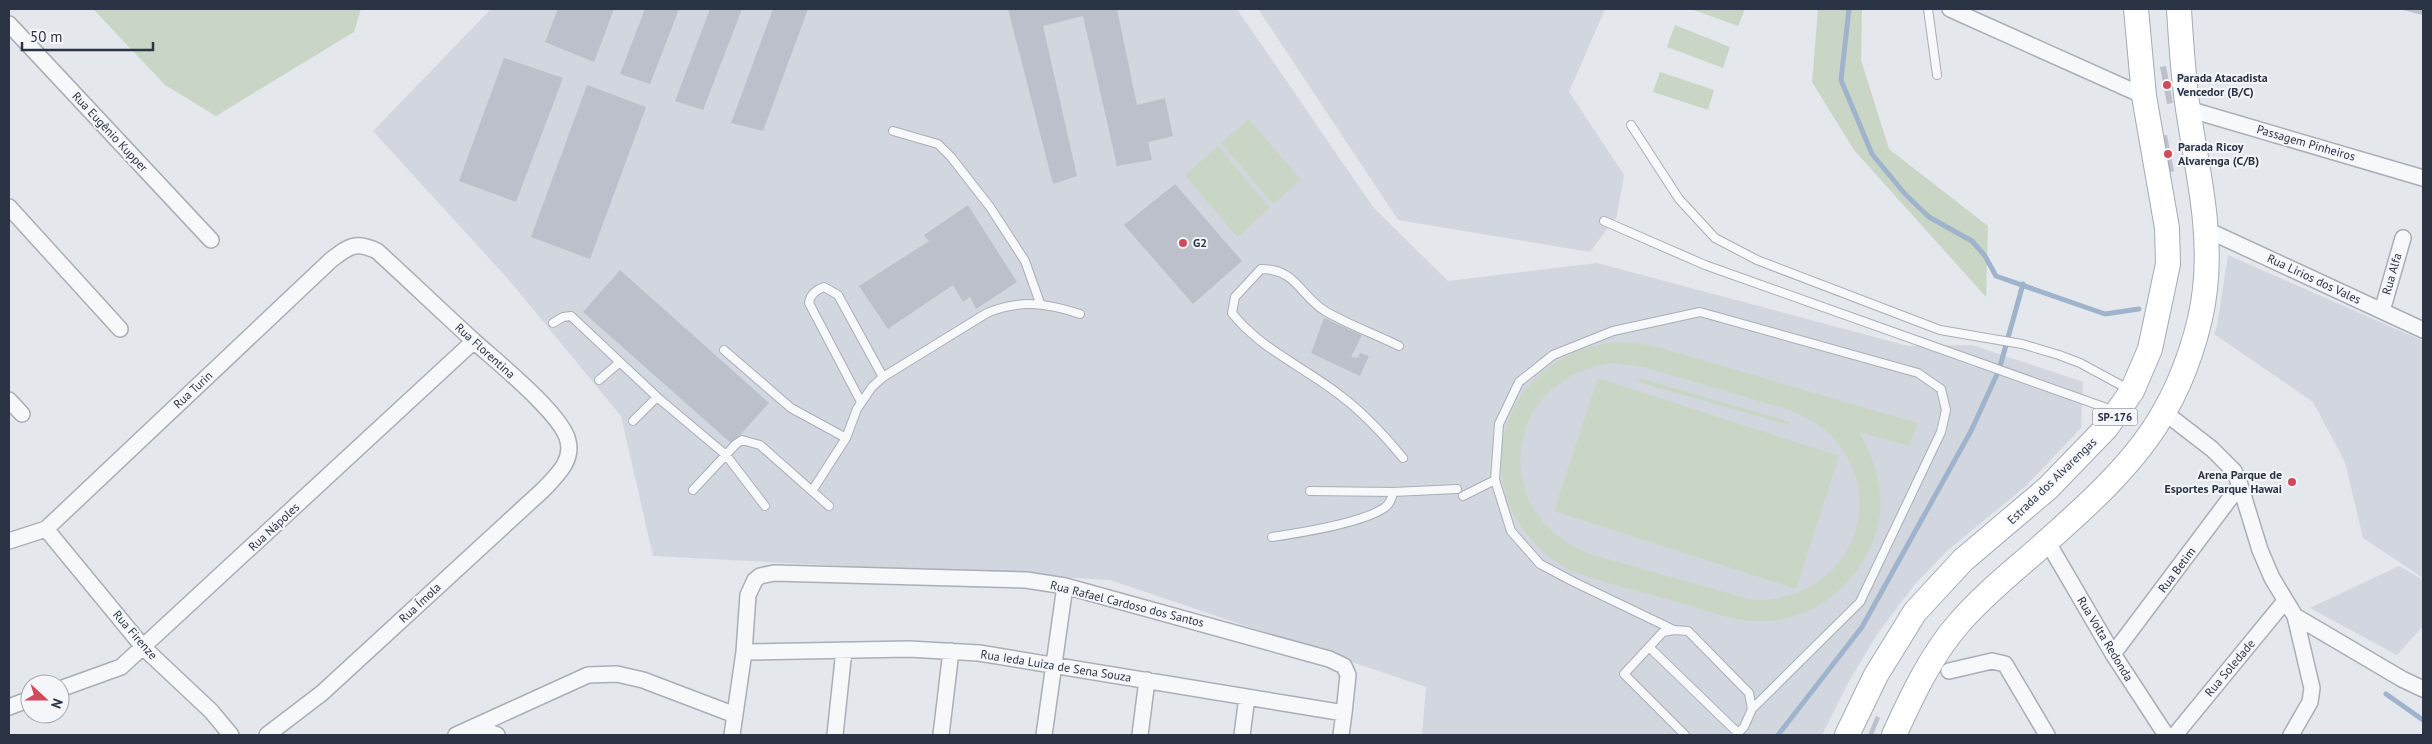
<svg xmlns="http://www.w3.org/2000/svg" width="2432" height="744" viewBox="0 0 2432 744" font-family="'PT Sans',sans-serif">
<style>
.built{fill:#d2d6de}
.green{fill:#c9d6c5;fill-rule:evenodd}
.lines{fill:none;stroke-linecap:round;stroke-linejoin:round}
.stream{stroke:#9fb4cc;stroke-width:5}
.building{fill:#bbc0ca}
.lane-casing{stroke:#a9aeb7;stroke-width:10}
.street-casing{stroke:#a9aeb7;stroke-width:18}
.primary-casing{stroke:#a3abb8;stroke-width:26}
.lane{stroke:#f7f8fa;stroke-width:8}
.street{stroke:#f7f8fa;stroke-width:15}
.primary{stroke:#fff;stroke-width:24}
.poi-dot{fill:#d1495b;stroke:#f4f6f9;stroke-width:2}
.labels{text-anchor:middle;stroke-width:4;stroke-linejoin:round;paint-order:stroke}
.shield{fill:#f4f6f9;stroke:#676e7b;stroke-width:1}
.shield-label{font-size:11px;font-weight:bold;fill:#2b3445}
.poi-label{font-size:12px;font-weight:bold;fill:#2b3445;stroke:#f4f6f9;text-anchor:start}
.street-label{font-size:12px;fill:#2b3445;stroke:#f4f6f9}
</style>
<rect width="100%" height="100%" fill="#e4e7ec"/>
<!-- built -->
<path class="built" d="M491 9H1237L1373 207 1448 281 1597 263 1908 346 1972 345 2083 382 2081 428 2026 486 1948 550 1915 584 1878 633 1848 683 1822 735H1422L1426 687 1110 580 653 556 621 416 508 279 373 131Z
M1258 9H1605L1569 92 1624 175 1617 216 1590 252 1398 220Z
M2228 255 2423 341V578L2363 538 2345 462 2313 402 2214 334 2217 326Z
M2399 566 2423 580V626L2397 655 2310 608Z"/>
<!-- green -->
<path class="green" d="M93 9H361L354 32 216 116 165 85Z
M1691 9H1745L1738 26Z
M1818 9H1862L1861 60 1889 149 1988 226 1986 297 1854 150 1812 82Z
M1675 25 1730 47 1723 68 1667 47Z
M1660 72 1714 90 1708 110 1653 92Z
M1249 119 1301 180 1273 204 1221 143Z
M1218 146 1270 208 1237 237 1185 175Z
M1620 342 1651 345 1917 423 1910 446 1859 432C1880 467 1889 510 1870 548 1847 596 1799 628 1744 620 1718 616 1692 606 1667 599 1634 590 1601 582 1569 570 1456 506 1491 352 1620 342ZM1612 363 1644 367 1790 410C1902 453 1871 603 1752 600L1590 554C1486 514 1502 379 1612 363Z
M1598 378 1839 456 1796 589 1554 511Z
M1639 378 1790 422 1789 425 1638 382Z"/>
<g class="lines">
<!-- stream -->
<path class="stream" d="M1849 9 1841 80 1872 154 1905 194 1929 217 1972 241 1985 256 1996 276 2105 314 2139 309
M2386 694 2423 720
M1778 735 1862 627 1971 431 1999 370 2023 284"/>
</g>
<!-- building -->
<path class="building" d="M558 9H614L594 62 545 42Z
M645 9H679L650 84 620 74Z
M710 9H742L703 110 675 101Z
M773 9H808L763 131 731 123Z
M1008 9H1117L1137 105 1165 98 1173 136 1148 142 1152 160 1117 166 1083 16 1043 26 1077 176 1053 184Z
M2400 9H2423V15L2399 9Z
M504 58 563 78 516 202 459 181Z
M2166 66 2173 103 2167 104 2160 67Z
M587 85 646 107 590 259 531 237Z
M2167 135 2174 171 2168 173 2161 136Z
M1175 184 1242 261 1193 304 1124 225Z
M968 205 1017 282 976 309 970 297 963 302 953 285 888 329 859 286 929 241 924 235Z
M620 270 769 403 732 444 583 312Z
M1324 318 1362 335 1351 357 1358 358 1360 353 1369 356 1360 376 1311 353Z
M1876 716 1880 718 1873 735H1868Z"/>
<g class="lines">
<defs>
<path id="lane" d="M1928 9 1937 75
M1631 125 1679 199 1715 238 1757 260 1940 330 2022 344 2059 355 2080 363 2130 390
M893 131 938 144 951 157 990 207 1025 261 1040 303
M1604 221 1705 265 2115 411
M553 323 563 317 571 316 657 397 726 455 765 506
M1399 346C1375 334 1349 325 1325 311 1300 296 1297 269 1261 269L1235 297 1232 313C1260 349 1306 368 1341 396 1365 414 1384 435 1403 458
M724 350 791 408 846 438
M599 380 620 362
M861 402 809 303C810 294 816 290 824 287L838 295 883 377
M633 421 657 397
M693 490 736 444 742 440 760 445 829 506
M812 491 846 438 857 409 872 387 883 377 987 313C1020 299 1047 303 1080 314
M1393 492 1457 489
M1463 496 1495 480
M1272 537C1299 533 1362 523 1384 508 1390 504 1392 499 1393 492L1310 491
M1674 630 1574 582 1540 564 1511 531 1495 480 1499 424 1519 382 1553 355 1613 331 1700 312 1918 373 1941 389 1946 410 1941 432 1860 602 1752 709
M1649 647 1738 733
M1685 735 1624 674 1663 632 1674 630 1688 631 1749 693 1752 709 1744 727 1736 735"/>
<path id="street" d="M1950 9 2144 96
M9 24 211 240
M2188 109 2423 178
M9 207 120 329
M2205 229 2423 330
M2382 311 2403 238
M9 400 22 414
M2164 412 2212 449 2234 471 2240 485 2260 550 2272 578 2295 616 2312 688 2310 702 2291 735
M46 529 144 648 211 711 231 735
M9 541 46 529 331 260C349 246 355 241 377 251 410 281 442 312 475 342 496 361 563 415 568 441 573 461 557 475 544 489L322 693 267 735
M2047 541 2113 654 2166 735
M2295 616 2402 679 2423 689
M744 652 909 649 979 653 1344 713 1341 735
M2113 654 2240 485
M1949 671 1992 661 2005 664 2047 735
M60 689 121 667 474 341
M9 707 30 699
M476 727 497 735
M456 735 588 675 617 674 643 680 735 715
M732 735 744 652 748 595 755 580 760 576 774 573 1026 580 1065 586 1329 659 1344 666 1348 675 1344 713
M835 735 844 650
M941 735 951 651
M1044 735 1065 586
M1140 735 1147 680
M1242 735 1247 697
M2175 735 2285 601"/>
<path id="primary" d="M1847 735 1876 675 1915 612 1963 560 2048 488 2106 428 2132 391 2150 349 2168 264 2167 228 2144 96 2136 9
M1894 735C1912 696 1931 655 1959 623 1985 593 2016 569 2045 543 2088 505 2136 462 2164 412 2184 378 2201 328 2205 289 2212 229 2197 169 2188 109 2183 76 2181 42 2179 9"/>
</defs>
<!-- lane casing -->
<use href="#lane" class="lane-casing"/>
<!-- street casing -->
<use href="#street" class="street-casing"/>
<!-- primary casing -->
<use href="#primary" class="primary-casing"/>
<!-- lane -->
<use href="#lane" class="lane"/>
<!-- street -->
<use href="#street" class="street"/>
<!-- primary -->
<use href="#primary" class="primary"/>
</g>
<!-- markers -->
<g class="poi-dot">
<circle cx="2167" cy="85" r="5"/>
<circle cx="2168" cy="154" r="5"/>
<circle cx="1183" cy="243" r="5"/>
<circle cx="2292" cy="482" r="5"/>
</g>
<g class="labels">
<!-- shield labels -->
<rect class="shield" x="2092.5" y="408.5" width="45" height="17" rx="4"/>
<g class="shield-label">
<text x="2115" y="421">SP-176</text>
</g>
<!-- poi labels -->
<g class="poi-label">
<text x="2177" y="82">Parada Atacadista<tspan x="2177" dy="14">Vencedor (B/C)</tspan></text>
<text x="2178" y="151">Parada Ricoy<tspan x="2178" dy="14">Alvarenga (C/B)</tspan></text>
<text x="1193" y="247">G2</text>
<text x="2282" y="479" text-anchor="end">Arena Parque de<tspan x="2282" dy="14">Esportes Parque Hawai</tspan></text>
</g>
<!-- street labels -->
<g class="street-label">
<text transform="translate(110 132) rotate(47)" y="4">Rua Eugênio Kupper</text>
<text transform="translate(2306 143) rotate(16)" y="4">Passagem Pinheiros</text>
<text transform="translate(2392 274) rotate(-74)" y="4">Rua Alfa</text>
<text transform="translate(2314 279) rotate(25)" y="4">Rua Lirios dos Vales</text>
<text transform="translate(485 351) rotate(42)" y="4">Rua Florentina</text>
<text transform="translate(193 390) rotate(-43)" y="4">Rua Turin</text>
<text transform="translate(2052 481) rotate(-44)" y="4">Estrada dos Alvarengas</text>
<text transform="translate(274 527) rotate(-43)" y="4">Rua Nápoles</text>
<text transform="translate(2177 570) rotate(-53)" y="4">Rua Betim</text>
<text transform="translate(420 603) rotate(-43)" y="4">Rua Ímola</text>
<text transform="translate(1127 604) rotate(14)" y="4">Rua Rafael Cardoso dos Santos</text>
<text transform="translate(135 635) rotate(49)" y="4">Rua Firenze</text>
<text transform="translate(2105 639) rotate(59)" y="4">Rua Volta Redonda</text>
<text transform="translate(1056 666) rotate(9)" y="4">Rua Ieda Luiza de Sena Souza</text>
<text transform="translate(2230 668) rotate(-50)" y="4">Rua Soledade</text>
</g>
</g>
<!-- border -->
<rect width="2432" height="744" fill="none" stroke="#2b3445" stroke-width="20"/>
<!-- north arrow -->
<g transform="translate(45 699) rotate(111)"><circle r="24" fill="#f4f6f9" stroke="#a4a8b1"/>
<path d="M0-4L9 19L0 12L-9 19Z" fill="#d1495b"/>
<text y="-8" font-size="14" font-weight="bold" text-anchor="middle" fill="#2b3445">N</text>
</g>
<!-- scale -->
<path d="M22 42v8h131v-8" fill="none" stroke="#2b3445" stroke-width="2.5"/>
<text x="30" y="42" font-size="15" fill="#2b3445" stroke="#f4f6f9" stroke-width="4" paint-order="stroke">50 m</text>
</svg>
